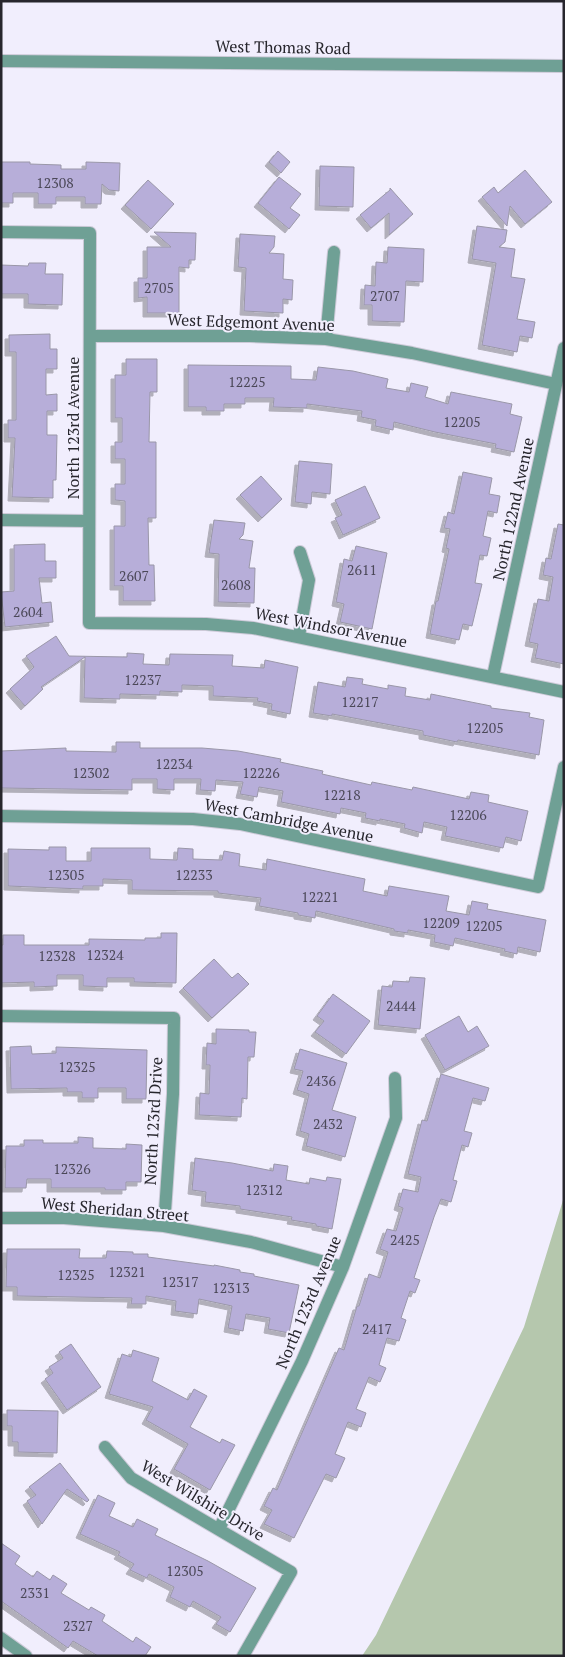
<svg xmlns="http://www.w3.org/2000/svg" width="565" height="1657" viewBox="0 0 565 1657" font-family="'PT Serif',serif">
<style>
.green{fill:#b5c7ad}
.building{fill:#b7aed9;stroke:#9a97a8;filter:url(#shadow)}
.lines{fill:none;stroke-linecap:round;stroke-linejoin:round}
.minor-casing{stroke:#cdcad8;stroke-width:14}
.minor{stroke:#6fa095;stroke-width:12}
.labels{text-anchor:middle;stroke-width:4;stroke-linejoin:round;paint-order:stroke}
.number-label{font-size:14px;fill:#4b4858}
.street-label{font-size:16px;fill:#27262d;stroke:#f1eefd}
</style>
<defs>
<filter id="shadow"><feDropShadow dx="-4" dy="4" stdDeviation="0" flood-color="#0004"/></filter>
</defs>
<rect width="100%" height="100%" fill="#f1eefd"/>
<!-- green -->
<path class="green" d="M564 1197V1656H362L376 1635 524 1327Z"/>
<!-- building -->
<path class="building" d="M278 151 290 162 281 173 269 162Z
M1 162H30V164L61 165V169H86V162L120 163 119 191 109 190 102 184 101 204H85V197H56V204H38V193H13V203H1Z
M320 166 354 167 353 207 319 206Z
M525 170 552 202 525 224 510 206 507 226 482 197 494 187 498 193Z
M279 177 301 194 290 208 300 215 289 229 258 203Z
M148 180 174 204 151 229 125 205Z
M390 188 413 214 389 235V213L371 228 360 215 390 190Z
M477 226 507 230 505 242 499 247 515 249 511 277 525 279 517 319 535 322 532 338 520 336 517 352 482 345 496 263 472 259Z
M154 232 196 233 195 260H189V268L179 267V313H147V297L138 298V278H147V247H171Z
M240 234 275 236 274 247 269 253 284 254 283 279 293 280 292 300 283 299V313L244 311 246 268 238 267Z
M388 247 424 249 423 282 406 281 404 322 372 321V305H364L365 285 375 286 376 262 387 263Z
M29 263H46L45 274H63L62 305 28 304V294H1V265L28 266Z
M50 334V349H57V369H46V395L57 394V411H47V435H57L56 480H53V498L12 497 15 438H8V420H16V352H9V335Z
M126 359H157V392H150L149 442H156V518H148L149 565H154L155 601H123V586H114V526H125V501L115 500V484H125V459H115V442H122V418H115V375H126Z
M188 365 291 366V379L316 380 318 367 353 371 388 379 386 388 409 392 411 383 428 387 425 397 448 404 451 392 512 404 510 414 522 417 514 452 495 448 496 444 435 432 394 422 393 430 375 426 376 420 361 417 362 411 307 404V408L273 407 274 398H245V404H224V411H206V407H188Z
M299 461 332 464 330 494 312 492 311 504 295 502Z
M463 472 492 478 489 494 500 496 497 513 488 511 483 536 491 538 487 556 480 555 475 583 482 584 472 626 463 624 459 640 430 634 436 601H438L449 549 446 548 450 529 444 528 448 512 454 514Z
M261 476 282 499 262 518 240 495Z
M365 486 380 518 343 535 335 518 342 515 335 500Z
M214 520 245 523 243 535 239 539 253 541 249 568H255L254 603 218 602 219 554 209 553Z
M558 524 564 525V664L535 658 538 644 529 642 538 599 549 601 553 577 543 575 546 558 551 559Z
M45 544V561H56V578H39L42 603 51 602 53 622 5 627 1 592 14 591V545Z
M356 546 387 553 372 629 340 622 344 604 336 602 344 559 352 561Z
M56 636 69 656 127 657V653L144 654 143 664 169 665 170 654 233 655 232 666 264 668 265 660 298 667 290 714 271 710 272 704 257 701 258 698 213 696V686L182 685V692L160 691V695L120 694V699L84 698 85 657 41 687 43 689 25 706 10 689 34 667 26 656Z
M347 677 363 679 362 684 388 689V685L406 688 405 696 430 700 431 694 491 706V708L530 713 529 717 544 720 539 755 458 740 457 742 423 735V731L332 714V716L313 713 318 682 345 687Z
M116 742H140V748H202L238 751 281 759 280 762 323 771 322 774 371 785 372 782 412 790 413 787 469 799 471 792 489 795 488 802 528 811 521 841 506 837 503 848 445 836 447 827 424 822 422 833 404 828 405 824 380 819V821L365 818 366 813 341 808 340 814 281 802 283 791 259 787 257 797 240 794 243 782 216 780 215 791 200 790 201 779H174V790L157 789V779H132V790L1 788V751L66 748V751L116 752Z
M49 847H66V861H91V848H150V859L177 860 178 848 193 849V859L222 860 224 851 240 854 239 866 266 870 267 859 365 879 363 891 387 896 389 886 449 896 446 911 469 915 472 901 488 904 487 909 546 920 540 952 518 947 517 954 504 951 505 949 455 938 453 946 434 942 435 935 408 930V933L394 931V929L316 911 315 918 298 915V913L259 906 261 898 218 893V891L132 890V880L103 879V886H83V889L8 886V849L49 850Z
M161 933H177L176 983 134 982V978H107V987L83 986V975H57V986L34 987V982L1 983V945H3V935H24V945H89V939L145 940V938H161Z
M214 959 232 978 238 973 249 984 212 1018 183 988Z
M410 977 425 978 420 1029 378 1025 382 986 392 987 393 981 409 982Z
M333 994 370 1021 346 1054 315 1032 324 1021 317 1016Z
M459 1016 468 1032 477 1026 489 1046 445 1070 425 1035Z
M216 1029 249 1030V1032H256L254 1057H248L247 1099 242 1098 241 1117 199 1115 200 1093 209 1094 210 1065H206L207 1043 216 1044Z
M31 1046 32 1054 56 1053V1047L147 1050 146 1099H126V1088H98V1098H82V1092H67V1088L11 1089 10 1047Z
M300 1049 347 1063 332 1110 356 1117 345 1157 306 1146 309 1134 300 1131 309 1094 297 1090 303 1071 294 1069Z
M441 1074 489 1088 485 1101 473 1098 464 1131 472 1133 468 1147 462 1145 453 1180 457 1181 451 1202 441 1199 434 1217 414 1278 420 1280 415 1293 410 1291 401 1318 406 1320 399 1341 387 1338 379 1365 386 1368 380 1382 369 1377 356 1409 366 1413 361 1427 348 1422 335 1454 345 1458 336 1478 326 1474 294 1538 264 1524 272 1510 264 1506 273 1488 277 1490 339 1348 344 1350 357 1306H359L369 1274 380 1278 388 1252 380 1249 387 1229 396 1231 403 1208 398 1206 403 1189 418 1192 421 1177 408 1174 422 1120 427 1121Z
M78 1137 93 1138V1148L126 1149V1144L142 1145 141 1182H126V1190H105V1188H51V1179H27L26 1188H5L6 1146H24V1140H43V1143H78Z
M195 1158 232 1163 273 1171 274 1164 288 1166 286 1180 309 1184 310 1178 326 1181 327 1177 341 1179 332 1229 316 1226V1224L291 1220 292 1217 240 1209V1206L205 1202 206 1192 192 1190Z
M7 1249H80L79 1258H106L107 1251 133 1252V1254H148V1257L214 1266V1265L240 1270V1272L254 1274V1276L299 1285 289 1333 268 1329 270 1318 246 1314 243 1331 228 1328 232 1306 199 1299 197 1314 175 1311 176 1301 146 1296V1304H131L132 1298 17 1296V1287H6Z
M71 1344 101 1387 67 1410 45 1379 53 1373 49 1367 63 1358 59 1352Z
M133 1350 159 1358 152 1381 188 1400 194 1389 207 1396 190 1427 220 1443 222 1439 235 1445 210 1490 174 1469 188 1444 146 1420 153 1407 109 1394 122 1354 131 1357Z
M7 1410 58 1411 57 1453 18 1452V1442H12V1426H7Z
M60 1463 89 1500 87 1502 67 1489 42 1524 27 1501 36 1495 29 1487Z
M98 1495 115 1503 109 1516 133 1527 137 1519 158 1529 155 1535 208 1561 256 1588 230 1632 216 1624 221 1617 193 1601 190 1607 170 1597 174 1587 149 1574 147 1578 130 1570 134 1564 118 1555 120 1552 80 1534Z
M1 1543 20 1556 15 1564 33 1577 37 1571 50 1580 53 1575 67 1584 61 1593 89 1610 91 1607 105 1615 102 1621 133 1642 136 1637 151 1647 145 1656H98L73 1641 68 1648 1 1601Z"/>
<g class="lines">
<defs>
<path id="minor" d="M1 61 564 66
M1 232 90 233 89 623 206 624 253 628 564 692
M90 336H250L326 339 412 353 556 384
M326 339 334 252
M1 520 89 521
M299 636 309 580 300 552
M493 676 564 348
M1 816 193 819 240 824 538 887 564 767
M1 1016 174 1018 173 1094 164 1226
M1 1218H64L164 1226 251 1242 343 1267
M105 1447 131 1478 291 1572 243 1656
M219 1529 302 1361 343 1267 396 1118 395 1078
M1 1638 26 1656"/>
</defs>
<!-- minor casing -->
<use href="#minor" class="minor-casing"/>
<!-- minor -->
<use href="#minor" class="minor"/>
</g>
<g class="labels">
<!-- number labels -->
<g class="number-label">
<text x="55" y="188">12308</text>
<text x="159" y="293">2705</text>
<text x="385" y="301">2707</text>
<text x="247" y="387">12225</text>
<text x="462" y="427">12205</text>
<text x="362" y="575">2611</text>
<text x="134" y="581">2607</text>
<text x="236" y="590">2608</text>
<text x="28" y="617">2604</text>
<text x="143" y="685">12237</text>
<text x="360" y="707">12217</text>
<text x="485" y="733">12205</text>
<text x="174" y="769">12234</text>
<text x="91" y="778">12302</text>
<text x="261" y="778">12226</text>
<text x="342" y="800">12218</text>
<text x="468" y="820">12206</text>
<text x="66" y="880">12305</text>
<text x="194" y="880">12233</text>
<text x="320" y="902">12221</text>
<text x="441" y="928">12209</text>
<text x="484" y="931">12205</text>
<text x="105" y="960">12324</text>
<text x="57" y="961">12328</text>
<text x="401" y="1011">2444</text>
<text x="77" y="1072">12325</text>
<text x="321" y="1086">2436</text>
<text x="328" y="1129">2432</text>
<text x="72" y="1174">12326</text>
<text x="264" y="1195">12312</text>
<text x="405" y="1245">2425</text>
<text x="127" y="1277">12321</text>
<text x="76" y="1280">12325</text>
<text x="180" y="1287">12317</text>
<text x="231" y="1293">12313</text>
<text x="377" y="1334">2417</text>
<text x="185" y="1576">12305</text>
<text x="35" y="1598">2331</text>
<text x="78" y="1631">2327</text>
</g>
<!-- street labels -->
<g class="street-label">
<text transform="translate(283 47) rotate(1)" y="6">West Thomas Road</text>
<text transform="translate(251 322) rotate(2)" y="6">West Edgemont Avenue</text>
<text transform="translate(73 428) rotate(-90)" y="6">North 123rd Avenue</text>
<text transform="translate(513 509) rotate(-78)" y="6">North 122nd Avenue</text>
<text transform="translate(331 627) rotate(11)" y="6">West Windsor Avenue</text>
<text transform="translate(289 820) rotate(11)" y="6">West Cambridge Avenue</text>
<text transform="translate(153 1121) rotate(-87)" y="6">North 123rd Drive</text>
<text transform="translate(115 1209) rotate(5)" y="6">West Sheridan Street</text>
<text transform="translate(308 1302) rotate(-67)" y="6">North 123rd Avenue</text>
<text transform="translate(203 1500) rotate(31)" y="6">West Wilshire Drive</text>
</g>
</g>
<!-- border -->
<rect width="565" height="1657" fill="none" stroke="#27262d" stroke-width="5"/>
</svg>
